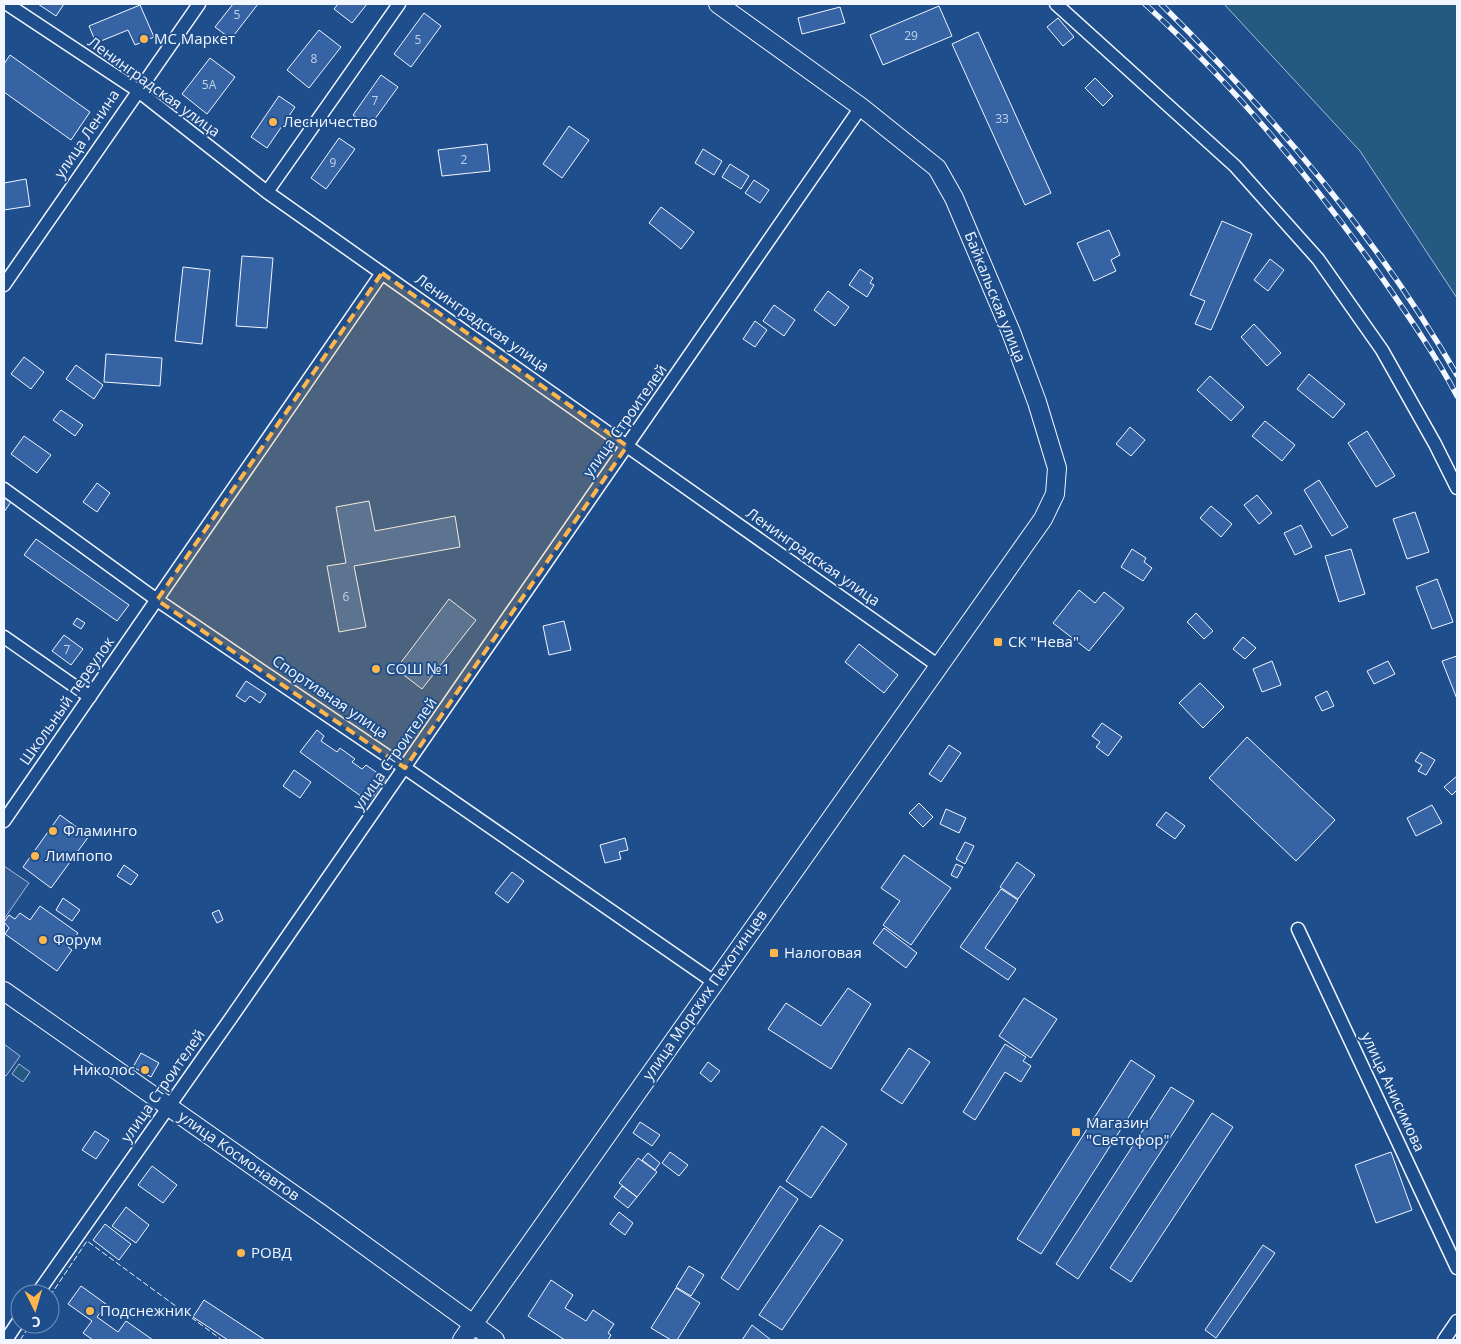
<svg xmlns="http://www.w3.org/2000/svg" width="1461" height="1344" viewBox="0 0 1461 1344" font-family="'Open Sans',sans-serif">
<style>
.green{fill:#245a82;stroke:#a8bbd7}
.parking{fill:#305b95;stroke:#a8bbd7}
.building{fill:#3563a3;stroke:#f2f6ff}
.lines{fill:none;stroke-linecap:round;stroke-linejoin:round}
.street-casing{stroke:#f2f6ff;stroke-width:15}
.secondary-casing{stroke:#f2f6ff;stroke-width:20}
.street{stroke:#1f4e8c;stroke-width:12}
.secondary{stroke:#1f4e8c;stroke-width:18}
.rail-casing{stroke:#f2f6ff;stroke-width:5.5}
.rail{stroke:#1f4e8c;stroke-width:4;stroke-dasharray:11;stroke-linecap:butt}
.fence{stroke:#f2f6ff;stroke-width:1;stroke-dasharray:6 2.5;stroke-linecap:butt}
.marked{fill:#ffb74d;fill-opacity:0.2;stroke:#ffb74d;stroke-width:4;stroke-dasharray:10 6;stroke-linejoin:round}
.poi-dot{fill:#ffb74d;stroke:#1f4e8c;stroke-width:2}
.labels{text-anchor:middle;stroke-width:4;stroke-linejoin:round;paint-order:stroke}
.number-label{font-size:12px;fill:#c3d1e8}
.poi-label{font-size:15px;fill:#f2f6ff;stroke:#1f4e8c;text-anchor:start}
.street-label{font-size:15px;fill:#f2f6ff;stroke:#1f4e8c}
</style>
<rect width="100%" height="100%" fill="#1f4e8c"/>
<!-- green -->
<path class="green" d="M1224 4H1457V298L1360 151Z
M19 1064 30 1072 23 1082 12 1074Z"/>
<!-- parking -->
<path class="parking" d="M4 866 29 883 4 919Z
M4 1044 20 1056 6 1076 4 1075Z"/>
<!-- building -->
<path class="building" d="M38 4H64L56 16Z
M233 4H258L231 39 215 27Z
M338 4H367L352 23 334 9Z
M140 5 154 37 135 45 128 30 96 43 89 26Z
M939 6 952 36 883 65 870 35Z
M840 7 845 23 802 34 798 18Z
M424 13 441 26 411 67 394 54Z
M1058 18 1074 37 1063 46 1047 27Z
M319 30 341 47 309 88 287 70Z
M978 32 1051 193 1025 205 952 44Z
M10 55 90 112 71 140 4 92V64Z
M210 58 235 77 207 114 182 94Z
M381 75 398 87 369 127 353 115Z
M1095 78 1113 96 1103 106 1085 88Z
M279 96 295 107 267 148 251 137Z
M569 126 589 140 562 178 543 164Z
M339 138 355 149 326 189 311 178Z
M487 144 490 171 442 176 438 150Z
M703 149 722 161 714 175 695 163Z
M730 164 749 176 741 189 722 177Z
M26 179 30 206 4 210V183Z
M754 180 769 190 760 203 745 193Z
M661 207 694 232 681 249 649 223Z
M1222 221 1252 234 1211 330 1195 324 1205 301 1190 295Z
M1109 230 1120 255 1111 260 1116 271 1094 281 1077 243Z
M242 256 273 258 267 328 236 326Z
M1270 259 1284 270 1268 291 1254 280Z
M183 267 210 270 202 344 175 341Z
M860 269 873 278 870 283 874 285 867 297 849 285Z
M828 291 849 307 835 326 814 310Z
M774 305 795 320 784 336 763 321Z
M755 321 767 330 755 347 743 339Z
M1254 324 1281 353 1267 366 1241 337Z
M106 354 162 358 160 386 104 382Z
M24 357 44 372 31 389 11 374Z
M76 365 103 385 94 399 66 379Z
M1309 374 1345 404 1333 418 1297 389Z
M1210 376 1244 407 1231 421 1197 390Z
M61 410 83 425 75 436 53 420Z
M1265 421 1295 445 1282 461 1252 436Z
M1130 427 1145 440 1131 456 1116 444Z
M1367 431 1395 476 1376 487 1348 443Z
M24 436 51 455 37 473 11 454Z
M1319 480 1348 527 1332 536 1304 490Z
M97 483 110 493 97 512 83 502Z
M1257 495 1272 513 1259 524 1244 505Z
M4 498 11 502 4 512Z
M369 501 375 531 455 516 460 547 354 566 366 627 339 632 327 566 346 563 336 507Z
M1211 506 1232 524 1221 537 1200 518Z
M1415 512 1429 552 1407 559 1393 519Z
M1301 525 1312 547 1295 555 1284 533Z
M36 539 129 605 117 621 24 555Z
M1132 549 1146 558 1144 562 1152 568 1143 581 1121 567Z
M1351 549 1365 594 1339 602 1325 556Z
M1437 579 1453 622 1432 629 1416 587Z
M1079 590 1095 603 1104 592 1124 608 1089 651 1053 623Z
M449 599 476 620 422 689 396 669Z
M1196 613 1213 631 1204 639 1187 622Z
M77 618 85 623 81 629 73 624Z
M564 621 571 650 549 655 543 626Z
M64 635 83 649 71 665 52 651Z
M1243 637 1256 648 1245 659 1233 649Z
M859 644 898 675 884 693 845 662Z
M1457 656V699L1442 661Z
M1272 661 1281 685 1262 692 1253 669Z
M1388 661 1395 674 1374 684 1367 671Z
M246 681 266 694 260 703 250 696 245 702 236 696Z
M1200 683 1224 707 1203 728 1179 703Z
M1327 691 1334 706 1322 711 1315 697Z
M1102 723 1122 737 1108 756 1096 747 1100 742 1092 736Z
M317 730 324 736 321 741 337 752 340 748 355 759 352 762 362 769 366 765 386 779 369 802 300 752Z
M1247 737 1335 820 1296 861 1209 778Z
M949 745 961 753 941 782 929 774Z
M1421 752 1435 760 1426 775 1418 771 1422 765 1415 761Z
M294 770 311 782 300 798 283 786Z
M1457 776V790L1452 795 1444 787Z
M919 803 933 817 923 827 909 813Z
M1432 805 1442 823 1416 836 1407 818Z
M946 809 966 818 959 833 940 824Z
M1166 812 1185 826 1175 839 1156 825Z
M60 815 89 836 51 888 23 867Z
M625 838 628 850 619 852 621 859 605 863 600 845Z
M965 842 974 846 965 864 956 859Z
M904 855 951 888 911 945 883 925 900 901 881 888Z
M1017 862 1035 875 1018 899 1000 887Z
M956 864 963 867 957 878 951 875Z
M124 865 138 875 131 885 117 876Z
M512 872 524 881 508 903 495 893Z
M1001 889 1018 900 985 948 1016 969 1008 980 960 947Z
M63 898 80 910 72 921 56 910Z
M40 906 78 933 68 947 72 950 57 971 5 934 9 928 4 922 9 915 15 919 20 913 30 920Z
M219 910 223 920 217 923 212 913Z
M884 928 917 953 906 968 873 943Z
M848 988 871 1004 831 1069 768 1029 786 1003 821 1026Z
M1024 998 1057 1019 1031 1058 999 1036Z
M1005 1044 1026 1057 1023 1061 1031 1066 1021 1082 1005 1072 975 1120 963 1112Z
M909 1048 930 1062 902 1104 881 1090Z
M141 1053 159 1063 151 1077 133 1067Z
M1131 1060 1155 1076 1041 1254 1017 1239Z
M708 1062 720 1071 711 1082 700 1073Z
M1171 1087 1194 1101 1078 1279 1056 1264Z
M1212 1113 1233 1127 1131 1282 1110 1268Z
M640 1122 660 1135 652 1146 633 1133Z
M822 1126 847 1144 811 1198 786 1181Z
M95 1131 109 1140 96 1159 82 1150Z
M670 1152 688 1165 679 1176 662 1163Z
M1391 1152 1412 1210 1376 1223 1355 1165Z
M648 1153 660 1163 655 1170 642 1160Z
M638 1158 657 1172 637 1197 619 1183Z
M152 1166 177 1185 163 1203 138 1185Z
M622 1186 637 1197 628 1208 614 1197Z
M780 1186 798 1199 738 1290 721 1278Z
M126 1207 149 1225 136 1243 112 1226Z
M619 1212 633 1223 625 1235 610 1224Z
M105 1224 131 1244 119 1260 93 1240Z
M820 1225 843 1240 782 1330 759 1315Z
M1263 1245 1275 1253 1216 1338 1205 1330Z
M689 1266 704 1275 691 1296 676 1287Z
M551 1280 573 1295 565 1308 586 1321 593 1310 614 1324 608 1333 611 1335 608 1340H565L528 1316Z
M81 1286 106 1304 97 1317 118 1332 126 1321 153 1340H93L83 1333 92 1321 68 1304Z
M676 1288 700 1303 677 1340H671L651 1328Z
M204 1300 265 1340H228L193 1317Z
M752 1325 771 1340H742Z"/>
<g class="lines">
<defs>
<path id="street" d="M7 4 137 90 267 192 940 667
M1056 4 1235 166 1318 259 1382 350 1435 444 1457 488
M267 192 399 4
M4 285 199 4
M4 489 157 600 405 768 714 982
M4 637 90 697
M4 821 382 273
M1298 929 1457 1268
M37 1294 231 1018 861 107
M6 1340 20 1319
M1444 1340 1457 1321"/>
<path id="secondary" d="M4 991 320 1213 495 1340
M462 1340 1043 519 1055 494 1057 468 1037 402 1011 332 954 198 937 168 861 107 718 4"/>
</defs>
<!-- street casing -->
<use href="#street" class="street-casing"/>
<!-- secondary casing -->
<use href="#secondary" class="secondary-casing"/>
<!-- street -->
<use href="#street" class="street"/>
<!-- secondary -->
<use href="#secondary" class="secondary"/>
<defs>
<path id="rail" d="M1145 4C1233 84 1311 178 1380 275 1407 314 1435 354 1457 396
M1161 4C1274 116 1377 237 1457 375"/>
</defs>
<!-- rail casing -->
<use href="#rail" class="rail-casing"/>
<!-- rail -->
<use href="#rail" class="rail"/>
<!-- fence -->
<path class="fence" d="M50 1296 87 1241 222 1340
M20 1340 31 1324"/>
</g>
<!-- marked area -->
<path class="marked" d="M382 273 627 446 405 768 157 600Z"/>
<!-- markers -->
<g class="poi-dot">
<circle cx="144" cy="39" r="5"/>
<circle cx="273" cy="122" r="5"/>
<rect x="993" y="637" width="10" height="10" rx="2.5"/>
<circle cx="376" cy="669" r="5"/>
<circle cx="53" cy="831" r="5"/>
<circle cx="35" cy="856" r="5"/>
<circle cx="43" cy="940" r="5"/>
<rect x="769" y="948" width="10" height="10" rx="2.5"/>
<circle cx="145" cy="1070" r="5"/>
<rect x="1071" y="1127" width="10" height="10" rx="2.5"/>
<circle cx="241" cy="1253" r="5"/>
<circle cx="90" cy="1311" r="5"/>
</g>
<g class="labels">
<!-- number labels -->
<g class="number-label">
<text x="237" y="19">5</text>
<text x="911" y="40">29</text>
<text x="418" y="44">5</text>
<text x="314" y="63">8</text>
<text x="209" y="89">5А</text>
<text x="375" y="105">7</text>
<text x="1002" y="123">33</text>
<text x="464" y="164">2</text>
<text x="333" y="167">9</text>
<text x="346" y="601">6</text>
<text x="67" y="654">7</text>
</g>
<!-- poi labels -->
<g class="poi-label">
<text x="154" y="44">МС Маркет</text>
<text x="283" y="127">Лесничество</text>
<text x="1008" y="647">СК "Нева"</text>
<text x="386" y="674">СОШ №1</text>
<text x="63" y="836">Фламинго</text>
<text x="45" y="861">Лимпопо</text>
<text x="53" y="945">Форум</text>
<text x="784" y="958">Налоговая</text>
<text x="135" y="1075" text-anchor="end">Николос</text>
<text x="1086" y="1128">Магазин<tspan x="1086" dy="17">"Светофор"</tspan></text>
<text x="251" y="1258">РОВД</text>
<text x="100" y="1316">Подснежник</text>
</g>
<!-- street labels -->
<g class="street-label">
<text transform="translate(154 87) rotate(36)" y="5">Ленинградская улица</text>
<text transform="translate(87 134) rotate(-56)" y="5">улица Ленина</text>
<text transform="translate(995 297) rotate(68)" y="5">Байкальская улица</text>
<text transform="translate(482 323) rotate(35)" y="5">Ленинградская улица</text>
<text transform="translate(625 421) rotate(-55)" y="5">улица Строителей</text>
<text transform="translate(813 557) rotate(35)" y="5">Ленинградская улица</text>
<text transform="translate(330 697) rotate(34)" y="5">Спортивная улица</text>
<text transform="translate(67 701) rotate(-55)" y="5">Школьный переулок</text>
<text transform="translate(395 754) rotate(-55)" y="5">улица Строителей</text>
<text transform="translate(705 995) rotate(-55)" y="5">улица Морских Пехотинцев</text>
<text transform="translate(163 1086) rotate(-55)" y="5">улица Строителей</text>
<text transform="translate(1393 1092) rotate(65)" y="5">улица Анисимова</text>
<text transform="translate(239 1156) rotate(35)" y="5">улица Космонавтов</text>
</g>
</g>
<!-- border -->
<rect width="1461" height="1344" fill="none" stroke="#f2f6ff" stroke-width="10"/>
<!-- north arrow -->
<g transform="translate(35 1309) rotate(175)"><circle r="24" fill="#1f4e8c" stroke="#7391ba"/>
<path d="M0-4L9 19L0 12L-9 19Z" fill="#ffb74d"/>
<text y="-8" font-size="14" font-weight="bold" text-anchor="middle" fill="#f2f6ff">С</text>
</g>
</svg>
